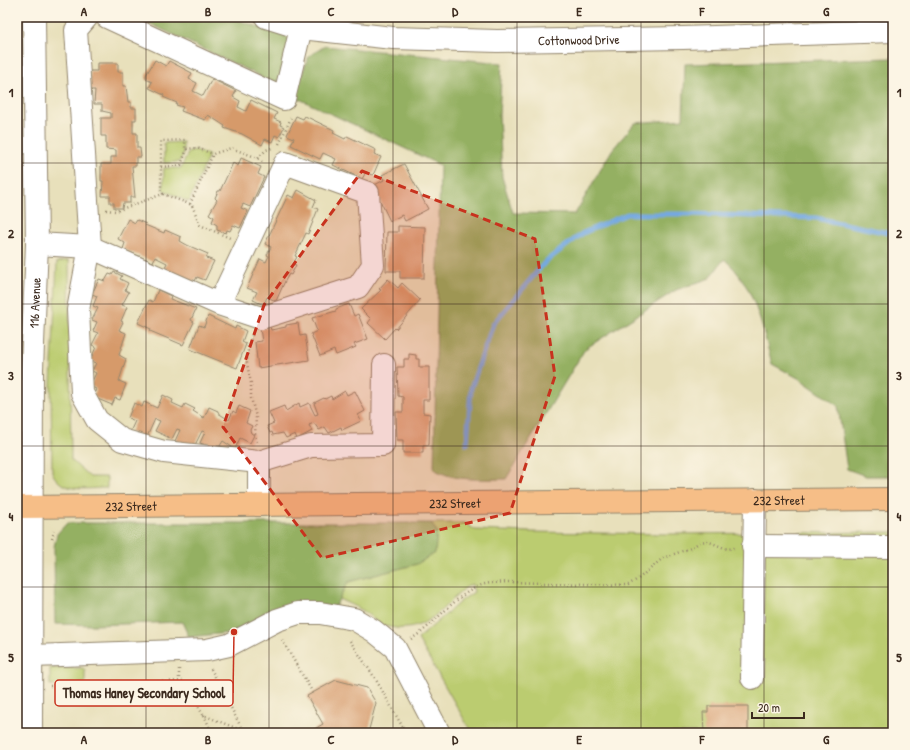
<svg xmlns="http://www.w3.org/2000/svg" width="910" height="750" viewBox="0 0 910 750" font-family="'Patrick Hand',sans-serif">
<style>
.green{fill:#bbcc6f;stroke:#7b7b46}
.forest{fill:#94b062;stroke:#686d40}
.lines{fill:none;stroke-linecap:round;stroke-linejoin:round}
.stream{stroke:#74a9e1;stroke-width:5}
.building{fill:#d69a6a}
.minor-casing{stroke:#92856c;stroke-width:24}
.major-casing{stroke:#92856c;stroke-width:24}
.path{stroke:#92856c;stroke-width:2.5;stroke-dasharray:1 3;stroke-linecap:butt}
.minor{stroke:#fff;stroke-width:22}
.major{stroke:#f6be87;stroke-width:22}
.marked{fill:#c8321e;fill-opacity:0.2;stroke:#c8321e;stroke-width:3;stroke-dasharray:8 5;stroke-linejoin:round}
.grid{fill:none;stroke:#3b2a1e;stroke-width:1;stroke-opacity:0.55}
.labels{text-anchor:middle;stroke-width:3.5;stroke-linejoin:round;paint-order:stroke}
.street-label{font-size:13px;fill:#3b2a1e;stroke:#fcf5e5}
.leader{fill:none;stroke:#c8321e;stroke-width:1.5}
.callout-dot{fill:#c8321e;stroke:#fcf5e5;stroke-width:1.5}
.callout{fill:#fcf5e5;stroke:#c8321e;stroke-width:1.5}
.callout-label{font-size:14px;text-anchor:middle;font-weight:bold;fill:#3b2a1e}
.neatline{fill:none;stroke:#3b2a1e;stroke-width:1.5}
.grid-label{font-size:13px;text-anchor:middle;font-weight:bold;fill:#3b2a1e}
</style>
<rect width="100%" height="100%" fill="#fcf5e5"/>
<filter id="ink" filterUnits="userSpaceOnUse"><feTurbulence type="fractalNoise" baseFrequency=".025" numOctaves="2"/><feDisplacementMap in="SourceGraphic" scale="8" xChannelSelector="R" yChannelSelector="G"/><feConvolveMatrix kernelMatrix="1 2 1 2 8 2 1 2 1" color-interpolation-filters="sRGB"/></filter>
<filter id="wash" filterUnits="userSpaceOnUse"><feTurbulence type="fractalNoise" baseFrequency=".012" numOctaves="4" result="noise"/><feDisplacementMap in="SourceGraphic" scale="16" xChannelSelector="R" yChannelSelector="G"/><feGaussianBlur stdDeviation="0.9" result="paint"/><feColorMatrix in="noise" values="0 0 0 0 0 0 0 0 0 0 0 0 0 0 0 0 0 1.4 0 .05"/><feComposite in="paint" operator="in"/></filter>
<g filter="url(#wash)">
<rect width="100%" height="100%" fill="#e8e0bb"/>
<!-- green -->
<path class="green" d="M183 142V155L179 162 164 163V143Z
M196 150 209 155 189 202 163 190 164 168H181L189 151Z
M69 260 71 460 90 477H107V488C87 488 61 494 52 472L51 386 57 262Z
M431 523H465L475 530 529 532 669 534 893 532V733H472L418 639 462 600 474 592 472 584 465 588C438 612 423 636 385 626 377 624 369 614 362 610 355 606 347 603 339 599L348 582 417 564 437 532Z
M50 668H83L85 670V683L50 685Z"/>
<!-- forest -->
<path class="forest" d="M136 17H228L287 36 291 44 279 80 271 85 258 75Z
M325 46 502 63 499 115 502 177 513 213 575 214 612 150 635 123 683 119 685 64 893 58V476H866L847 469 838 406 800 379 772 364C762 327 755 285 724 259L710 278 676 290 585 349 506 479C483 479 454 482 434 469L440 165 293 96 309 56Z
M67 523H431L437 532 435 553 417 564 348 582 335 607 309 604 278 608 251 625 228 633 189 637 182 622 93 625 55 624 54 547 57 534Z"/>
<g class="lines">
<!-- stream -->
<path class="stream" d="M467 444 471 388 493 324 546 261 583 233 627 214H690L816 218 893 234"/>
</g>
<g id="blocks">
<!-- building -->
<path class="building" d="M155 60 166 66 169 61 192 73 189 79 197 83 193 91 203 96 212 79 236 91 233 97 240 101 238 107 246 111 251 100 277 113 274 119 281 122 280 125 284 127 279 137 275 135 272 142 265 139 262 145 242 134 224 128 225 126 208 115 205 120 181 111 183 107 176 105 177 103 163 97 164 95 149 88 152 82 146 79V75Z
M97 63H118V72H123V86H126L128 102H131V108H136V120H133V133H137V148H140L141 157H136V166H132L135 197H130V203H123L122 208H114V203H110V196H102L103 181H101V164H111V157H116V150L106 149V136H101V118H111V113L102 111V104H94L95 90H90V71H97Z
M296 116 303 119 305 116 334 130 333 133 345 139 347 136 376 150 374 154 381 157 374 173 372 175 366 172 362 179 333 165 336 159 323 153 320 159 291 145 294 138 287 135Z
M241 158 261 167 258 174 264 177 250 207 243 204 241 208 248 211 240 228 233 225 230 231 227 230 226 233 217 230V225L212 222 214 217 209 214 217 200 215 198 218 191H220L233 163 238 166Z
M404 164 428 209 405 221 402 215 390 221 373 186 384 180 382 175Z
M298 190 316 200 313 207 318 209 308 234 306 233 295 256 297 257 293 264 296 265 291 275 289 274 285 281 276 301 267 297 264 305 253 300 257 292 247 288 260 259 266 262 269 256 267 255 271 247 265 244 288 195 294 198Z
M128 219 135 223 137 220 146 224 145 225 164 233 165 230 181 237 180 241 187 245 208 254 206 258 214 261 205 280 197 277 194 283 164 269 167 263 155 257 153 262 123 249 125 243 118 239Z
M398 226 425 227 424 278H400V271H386L387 232H398Z
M114 272 122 276 120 279 128 283 125 290 129 292 122 305 127 307 121 321 123 322 119 330 126 333 119 355 126 359 119 381 126 384 120 400 115 398 112 405 93 397 96 389 90 386 96 373 92 371 96 363 90 361 96 347 92 345 98 333 93 331 97 322 92 320 98 308 93 306 97 296 92 294 99 279 105 281 109 274 112 275Z
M388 279 398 288 402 283 420 300 396 329 395 328 385 339 368 323 371 319 361 309 381 290 379 289Z
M158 290 171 296 170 299 196 309 191 320 194 322 183 345 150 331 151 329 138 323 149 300 153 302Z
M349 304 354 316 358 314 368 339 354 344 356 347 336 355 334 350 320 356 311 334 317 331 312 318 336 311V309Z
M208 316 235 329 236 326 246 331 242 342 246 344 237 368 190 349 199 325 204 327Z
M298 323 300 336 305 335 309 360 258 368 255 342 262 341 260 329 270 327 271 330 286 327V325Z
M409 354 416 355V359H419V367H429V400H423V413L430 414 429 445H423V453H403V440H397L396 412H403V397L398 396 397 367H404V359H409Z
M345 391 347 395 355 391 365 411 358 415 361 421 342 430 341 427 329 433 325 427 319 430 314 423 309 425 312 431 297 439 295 434 286 438 283 433 273 435 272 432 270 433 267 426 274 423 269 412 284 406 286 411 299 403 300 407 309 403 315 415 318 414 314 403 324 398 325 399 331 396 332 399Z
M163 395 173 400 172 403 183 408 185 404 195 409 193 411 204 418 209 407 218 411V413L229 420 233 411 236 413 239 406 250 411 246 423 252 426 250 430 251 433 254 435 250 443 240 438 235 449 223 441 218 449 200 443 205 432 202 431 193 449 175 441 180 430 177 429 172 439 155 431 160 421 155 419 146 439 130 432 135 421 128 418 134 403 142 407 144 402 157 408Z
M336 680 367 688 376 703 368 733H308L323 724 307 696Z
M708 706H748V733H704L703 712H708Z"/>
</g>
</g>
<g filter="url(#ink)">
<use href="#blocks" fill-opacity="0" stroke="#92856c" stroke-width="1"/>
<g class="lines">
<defs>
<g id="minor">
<path d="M87 17 76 30 90 247 78 310 82 393 97 420 122 440 164 452 259 462 311 446 383 445 384 365"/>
<path d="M107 17 284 99 301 28"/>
<path id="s1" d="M266 17 301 28 393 38 497 41 683 38 893 31"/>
<path d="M37 244 90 247 219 304 261 318 358 287 373 265 368 193 285 163 219 304"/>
<path d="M259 505V462"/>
<path d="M753 546 893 547"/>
<path d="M32 656 207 650 229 645 277 620 298 613H320L354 619 374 631 395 648 439 733"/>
<path d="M752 678 755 500"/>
<path id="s2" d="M31 733 32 369 37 244 34 17"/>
</g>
<g id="major">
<path id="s3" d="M17 507 893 499"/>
</g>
</defs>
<!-- minor casing -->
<use href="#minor" class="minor-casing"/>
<!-- major casing -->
<use href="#major" class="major-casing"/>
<!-- path -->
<path class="path" d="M279 144 291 118
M258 158 266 150 272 148
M161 167 181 165 187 149
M163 194 161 190V141L185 140V149L197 148 213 154 231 148 258 158 263 163
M190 204 213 154
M106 210 116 211 163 194 192 205 200 225 230 238
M252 335 248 347 247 364 251 383V398L256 417 255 435 257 442
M52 539 54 531
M411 639C435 625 451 599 477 587 486 582 497 583 508 582L628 585 638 579 663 558 691 548 700 542 707 541 727 549 734 548
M282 640 313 693
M350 641 375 678 406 733
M179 669V681
M211 669 244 733
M50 686 184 681 203 715 243 731 238 733
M204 715 212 733"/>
<!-- minor -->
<use href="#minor" class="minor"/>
<!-- major -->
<use href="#major" class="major"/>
</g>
</g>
<!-- marked area -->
<path class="marked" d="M362 171 535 239 555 376 510 513 322 558 223 427 264 305Z"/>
<!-- grid -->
<path class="grid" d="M146 17V733M269 17V733M393 17V733M517 17V733M641 17V733M764 17V733M17 163H893M17 304H893M17 446H893M17 587H893"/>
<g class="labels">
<!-- street labels -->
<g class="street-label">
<text dy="5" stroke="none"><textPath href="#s1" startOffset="315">Cottonwood Drive</textPath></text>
<text dy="5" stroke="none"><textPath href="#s2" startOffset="430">116 Avenue</textPath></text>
<text dy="5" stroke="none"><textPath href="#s3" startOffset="762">232 Street</textPath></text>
<text dy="5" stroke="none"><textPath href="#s3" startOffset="438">232 Street</textPath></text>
<text dy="5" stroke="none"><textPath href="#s3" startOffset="114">232 Street</textPath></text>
</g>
</g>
<!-- callouts -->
<path class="leader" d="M234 632L233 693"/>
<circle class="callout-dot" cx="234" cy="632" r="4"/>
<rect class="callout" x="55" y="680" width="178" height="26" rx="4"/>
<g class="callout-label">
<text x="144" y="698">Thomas Haney Secondary School</text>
</g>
<!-- margin -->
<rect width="910" height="750" fill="none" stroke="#fcf5e5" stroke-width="44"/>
<!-- scale -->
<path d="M752 712v6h52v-6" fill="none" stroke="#3b2a1e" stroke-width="2"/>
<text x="758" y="712" font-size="12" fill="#3b2a1e" stroke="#fcf5e5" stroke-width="3" paint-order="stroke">20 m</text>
<rect x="22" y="22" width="866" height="706" class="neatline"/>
<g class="grid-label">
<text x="84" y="16">A</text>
<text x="208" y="16">B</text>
<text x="331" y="16">C</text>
<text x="455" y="16">D</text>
<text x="579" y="16">E</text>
<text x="702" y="16">F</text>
<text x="826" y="16">G</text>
<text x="11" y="97">1</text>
<text x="899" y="97">1</text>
<text x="11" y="238">2</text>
<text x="899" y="238">2</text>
<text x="11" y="380">3</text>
<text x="899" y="380">3</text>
<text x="11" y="521">4</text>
<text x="899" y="521">4</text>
<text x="11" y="662">5</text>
<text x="899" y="662">5</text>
<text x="84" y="744">A</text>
<text x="208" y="744">B</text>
<text x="331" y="744">C</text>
<text x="455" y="744">D</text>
<text x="579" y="744">E</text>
<text x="702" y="744">F</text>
<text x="826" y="744">G</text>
</g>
</svg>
